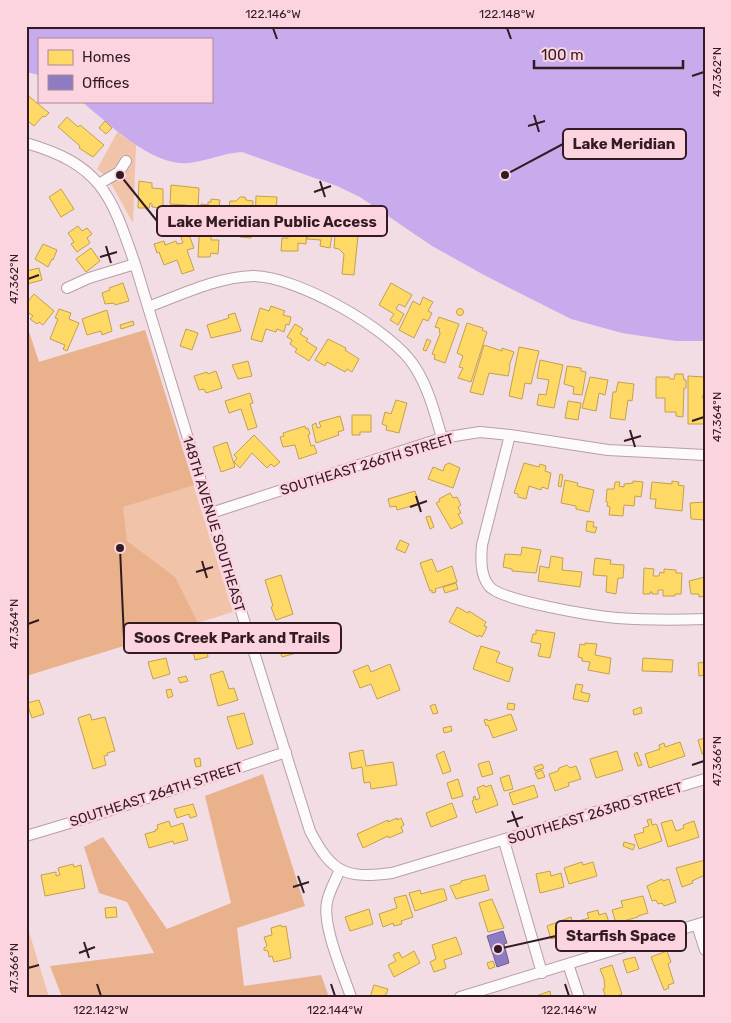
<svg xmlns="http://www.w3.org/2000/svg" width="731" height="1023" viewBox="0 0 731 1023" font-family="Rubik,sans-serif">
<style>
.green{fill:#f1c3a9}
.forest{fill:#e9b18c}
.water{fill:#c8abed}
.homes{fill:#ffd966;stroke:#c2a052}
.offices{fill:#8e7cc3;stroke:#725f93}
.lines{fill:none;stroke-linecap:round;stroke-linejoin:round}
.minor-casing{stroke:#b5a0a7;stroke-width:12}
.minor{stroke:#fdfafb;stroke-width:10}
.ticks{fill:none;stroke:#321b23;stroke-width:2}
.labels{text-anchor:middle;stroke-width:5;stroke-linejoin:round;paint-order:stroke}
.street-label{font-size:14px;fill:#321b23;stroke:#fcd4e0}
.leader{fill:none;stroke:#321b23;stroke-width:2}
.callout-dot{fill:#321b23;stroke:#fcd4e0;stroke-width:2}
.callout{fill:#fcd4e0;stroke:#321b23;stroke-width:2}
.callout-label{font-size:15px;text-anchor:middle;font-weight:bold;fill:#321b23}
.neatline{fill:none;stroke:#321b23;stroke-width:2}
.ticks-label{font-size:12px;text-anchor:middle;fill:#321b23}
</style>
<rect width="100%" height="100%" fill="#f3dde4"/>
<!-- green -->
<path class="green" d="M118 131 121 135 136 145 133 223 108 178 97 169Z
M26 323 39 362 145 330 233 612 26 676Z
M26 922 49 997H26Z"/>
<!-- forest -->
<path class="forest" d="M26 323 39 362 145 330 194 485 123 507 127 541 175 577 198 623 26 676Z
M263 774 305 906 237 928 244 986 321 975 329 997H62L50 966 154 953 127 902 99 893 84 847 103 837 167 929 231 903 205 796Z"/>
<!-- water -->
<path class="water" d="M26 26H705V341H676L622 333 571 319 484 275 432 246 360 197 337 186 242 152C223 153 207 161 189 163 152 167 108 123 81 101H211V39H39V75L26 72Z"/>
<!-- homes -->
<path class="homes" d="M26 94 49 113 45 117 43 116 34 126 29 122 28 124 26 123Z
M67 117 78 127 80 125 104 145 93 157 79 148 80 146 58 127Z
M105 121 112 128 106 134 99 128Z
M139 181 152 183V188L163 189V208L152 207V204L150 203 149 208H138Z
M171 185 199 188 198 209H186V205L170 204Z
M61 189 74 209 61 217 49 197Z
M256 196 277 197 276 214H267V226H260V228H256L255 225Z
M240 197H245L246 200 253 201 251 238 240 237 239 220 227 218 230 201H236Z
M211 199 220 200 219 206H226L224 223H212L211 240H219L218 254 211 253 210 257H198L201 204 208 205V202H211Z
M289 213H308L306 244 298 243V251H281L282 238H288Z
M310 216 334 220 330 248 320 246 321 240 307 239Z
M78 226 82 231 87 228 92 234 87 238 90 243 77 252 71 244 74 242 68 233Z
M345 234 358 236 354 275 342 274 344 254 339 249 334 248 335 235 345 236Z
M189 235 194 248 187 250 194 270 182 274 177 260 164 265 159 252 157 253 154 244 164 241 165 245 176 241 177 244 183 243 181 237Z
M43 244 57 250 53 260 52 259 48 267 35 259Z
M91 248 100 261 86 272 76 259Z
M39 268 42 280 27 284 26 271Z
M123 283 129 301 115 305 114 303 105 304 102 293 110 290 109 288Z
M391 283 412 295 405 307 399 304 396 309 404 314 398 325 390 320 394 314 379 305Z
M34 294 54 311 43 325 39 322 37 324 30 319 33 316 26 311V304Z
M423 297 433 302 428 311 432 313 428 321 423 319 414 338 399 330 413 301 420 305Z
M271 306 285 311 283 315 291 317 289 325 286 324 284 332 277 329 276 332 266 329 262 342 251 339 260 308 269 311Z
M456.5 312a3.5 3.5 0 1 1 7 0a3.5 3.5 0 1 1-7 0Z
M59 309 71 313 69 319 79 323 67 351 63 349 65 345 50 339 58 319 55 318Z
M107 310 112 331 102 335 101 331 87 335 82 319Z
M235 313 241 331 211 338 207 325 229 318 228 315Z
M439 317 459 324 445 363 434 359 435 355 432 354 440 334 439 328 435 327Z
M133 321 134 325 121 329 120 325Z
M467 323 483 328 482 330 487 332 471 382 458 378 463 368 459 367 463 356 457 353Z
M295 324 303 329 300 334 308 339 306 341 317 348 309 361 295 352 297 349 290 344 292 340 287 337Z
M186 329 198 333 192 350 180 346Z
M328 339 346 348 345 350 359 359 352 372 347 369 345 372 327 362 325 366 315 360Z
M427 339 431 341 426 351 423 350Z
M484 345 502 351V348L514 352 509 366 510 367 508 376 489 373 483 395 470 392Z
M519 347 539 351 531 384 525 383 522 399 509 396Z
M540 360 563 365 554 408 537 405 539 394 546 395 549 380 537 378Z
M248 361 252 376 238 379 232 365Z
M567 366 581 368V371L586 372 582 395 573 394 574 387 564 384Z
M216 371 222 388 206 393 204 389 199 390 194 376 207 372 208 374Z
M675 374H683L684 380H686V388H684L683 417 676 416V412H665V398H656V377H669L670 379H674Z
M688 376 705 377V393L702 397 705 401 704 424H688Z
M590 377 608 380 605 395 599 393 596 411 582 408Z
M618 382 634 384 632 401 628 400 625 420 610 418 613 392H616Z
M250 393 253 403 250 404 257 427 248 430 241 409 229 413 225 401Z
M396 400 407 403 399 433 386 430 387 426 382 424 385 412 391 414Z
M568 401 581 403 578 420 565 418Z
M352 415H371V432H360V435H352Z
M340 416 344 430 338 432 339 435 316 443 312 425 316 423 317 428 321 427 319 422Z
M305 426 306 429 308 428 310 434 308 435 311 446 314 445 317 453 299 459 295 445 283 447 280 437 284 436 283 433Z
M254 435 280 462 274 467 271 464 267 468 252 453 240 468 234 462 237 458 234 455Z
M227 442 235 467 221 472 213 447Z
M449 463 460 468 453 488 428 479 433 467 443 471 445 465Z
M524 463 539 467 540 464 546 466 545 471 551 473 548 489 542 487 541 490 529 486 526 499 518 497V494L514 493Z
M560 474 563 475 561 487 558 486Z
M565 480 578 483 577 486 594 490 589 512 576 509V506L561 503Z
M633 481 643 482 641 497 635 496 634 506 624 505 623 516 609 515 610 507 607 506 608 503 606 502 607 489H614L615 482H620L619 486 624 487V484L633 483Z
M672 481 679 482 678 485 684 486 682 511 655 508 656 499H650L652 482 672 484Z
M415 491 419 504 397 510 396 506 390 507 388 499Z
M450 493 453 498 457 497 461 505 458 507 461 513 458 514 463 523 451 529 436 503 440 501 439 499Z
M705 502V520L691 519 690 503Z
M430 516 434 527 430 529 426 517Z
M587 521 594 522 593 527H597L595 533 586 531Z
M400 540 409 544 405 553 396 549Z
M522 547 541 550 536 573 512 571V569L503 567 505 554 521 555Z
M551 556 563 558 562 570 582 572 580 587 538 581 540 566 549 568Z
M595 558 611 560 610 564 624 565 623 578H618L616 594 606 592 607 576 593 575Z
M432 559 437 572 452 566 457 582 435 589 436 592 432 593V590L430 591 420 563Z
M644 568 654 569 653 576H659L660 572 664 573V569L676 570V573H682L681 594H675V596H663V590H658V594H652V592H650V594H643Z
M281 575 293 614 276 620 271 607 273 606 265 580Z
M705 577V596L699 597V594H691L689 581Z
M456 583 458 589 445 593 443 587Z
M457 607 468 613 469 611 486 622 484 626 487 627 482 637 479 635 478 637 449 622Z
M310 630 313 640 298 646 300 652 282 657 276 640Z
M536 630 555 633 550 658 538 656 541 644 531 642 533 634H536Z
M204 631 208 657 195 660 192 647 186 649 184 642 189 640 188 635Z
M585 643 597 644 595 655 611 658 609 674 588 670 590 662 582 661V658L578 657 580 644 585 645Z
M481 646 500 652 496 662 513 668 509 682 473 669Z
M166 658 170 674 153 679 148 662Z
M643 658 673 660 672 672 642 671Z
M705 662V675L699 676 698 663Z
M390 664 400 690 377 699 371 684 360 688 353 671 368 665 371 672Z
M223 671 229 689 234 688 238 700 218 706 210 675Z
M186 676 188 681 180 683 178 678Z
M576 684 583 685 581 692 590 694 588 702 573 699Z
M171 689 173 696 168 698 166 690Z
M39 700 44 714 32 718 27 703Z
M508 703 515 704 514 710 507 709Z
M435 704 438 713 433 714 430 706Z
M641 707 642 713 634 715 633 710Z
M244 713 253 744 237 749 227 717Z
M90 714 92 720 105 717 115 751 107 753 108 755 104 756 106 765 93 769 78 718Z
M511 714 517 730 493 738 488 725 486 726 484 720 487 719 488 721Z
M451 726 452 731 444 733 443 728Z
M705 738V753L702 754 698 740Z
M680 742 685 756 649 768 645 754 660 749 659 745 664 743 665 747Z
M363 750 366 766 393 762 397 785 371 789 370 782 364 783 362 767 352 769 349 753Z
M444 751 451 771 443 774 436 755Z
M617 751 623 770 596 778 590 759Z
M637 752 642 765 638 766 634 754Z
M200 758 201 766 196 767 194 759Z
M489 761 493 774 482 777 478 764Z
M542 764 544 768 535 771 534 767Z
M567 765 570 768 576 766 581 779 568 783 569 786 555 791 549 774 558 771 559 768Z
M542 770 545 777 538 779 535 773Z
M509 775 513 789 504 791 500 778Z
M458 779 463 796 452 799 447 783Z
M484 785 485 787 491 785 498 805 476 813 472 801 474 800 473 797 475 796 476 800 480 798 477 788Z
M534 785 538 797 513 805 509 793Z
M452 803 457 817 431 827 426 813Z
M193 804 197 816 190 818 189 814 177 818 174 809Z
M397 818V820L401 818 404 825 401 827 403 832 389 838 388 836 363 848 357 834 388 820V822Z
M651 819 652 825 656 824 657 825 662 841 639 849 634 835 644 832 643 828 649 826 647 820Z
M672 820 676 831 684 828 683 825 694 821 699 837 668 847 661 823Z
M169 821 171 827 183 823 188 840 174 844 173 841 149 848 145 834 156 831 155 830 158 829 157 825Z
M624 842 635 845 633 850 623 846Z
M705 860V875L692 881 693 883 682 887 676 868Z
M582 862 583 865 593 862 597 876 569 884 564 868Z
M73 864 74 867 81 865 85 888 45 896 41 875 56 872V876L60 875 58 868Z
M550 871 551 876 561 873 564 887 540 893 536 874Z
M485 875 489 890 456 899 450 886 461 883V881Z
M662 879 663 881 669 879 676 902 664 906 662 903 658 904 656 900 652 901 647 886Z
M440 889H444L447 900 415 911 409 893 420 890 421 894Z
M406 895 413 917 401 921 402 924 394 926 393 923 383 927 379 914 397 908 394 898Z
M643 896 648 913 638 916V917L616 923 612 910 623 907 621 901Z
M492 899 504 928 488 932 479 903Z
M116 907 117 917 106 918 105 908Z
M369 909 373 924 350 931 345 917Z
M598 910 599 915 606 913 610 926 597 929 598 933 593 934 592 930 582 933 578 921 589 918 587 913Z
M571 917 577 935 563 941 562 936 551 939 547 926Z
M281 925 282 927 286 926 291 958 274 962 272 956 269 957 268 951 264 950V948L267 946 264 937 272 935 271 928Z
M456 937 462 954 444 960 446 968 434 972 430 962 436 959 432 945Z
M414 951 420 963 394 977 388 965 396 961 393 955 399 952 402 958Z
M667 951 671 962 668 964 674 983 668 985 669 988 664 990 651 957Z
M635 957 639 969 627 973 623 960Z
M493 961 495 967 489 969 487 963Z
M612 965 622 994 615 997H606L603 989 605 988 604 979 600 969Z
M374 985 388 989 385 997H370Z
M550 991 551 997H536V996Z"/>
<!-- offices -->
<path class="offices" d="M503 931 507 943 504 944 509 963 497 967 487 936Z"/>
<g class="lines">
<defs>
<path id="minor" d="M26 143C102 165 111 195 135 264L217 534 310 831C332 873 345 879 392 873L705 779
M99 184 119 172 126 161
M67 288 89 278 135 264
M148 307C181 295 217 277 253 276 297 276 392 330 415 367 429 389 435 414 442 438
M510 435 482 545C481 558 480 575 489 586 500 601 595 616 617 618 646 620 675 620 705 619
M211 513 442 438 480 432 510 435 608 450 705 455
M26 836 93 816 286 752
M504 841 542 973
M340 869C336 880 329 891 327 902 322 926 343 973 351 997
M697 925 705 950
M568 964 579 997
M460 997 705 922"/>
</defs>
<!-- minor casing -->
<use href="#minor" class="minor-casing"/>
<!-- minor -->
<use href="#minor" class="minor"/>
</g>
<!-- ticks -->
<path class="ticks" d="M273 28 277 39M507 28 511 39M692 76 704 72M534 115 539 132M528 126 545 121M320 181 325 197M314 192 331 186M106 246 111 263M100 257 117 252M28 279 39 275M692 421 704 417M630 430 635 447M624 441 641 436M416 496 421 512M410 507 427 501M202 561 207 578M196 572 213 567M28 624 39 620M692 765 704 761M512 811 518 827M507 822 523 817M298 876 304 893M293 887 309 882M84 942 89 958M79 953 95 947M28 968 39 965M97 984 101 996M331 984 335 996M565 984 569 996"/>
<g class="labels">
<!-- street labels -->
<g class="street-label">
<text transform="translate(367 464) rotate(-17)" y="5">SOUTHEAST 266TH STREET</text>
<text transform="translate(214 524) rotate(73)" y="5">148TH AVENUE SOUTHEAST</text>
<text transform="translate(156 794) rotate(-18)" y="5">SOUTHEAST 264TH STREET</text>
<text transform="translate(595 813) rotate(-17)" y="5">SOUTHEAST 263RD STREET</text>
</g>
</g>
<!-- callouts -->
<path class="leader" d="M505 175L563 144M120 175L157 221M120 548L124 638M498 949L556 936"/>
<g class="callout-dot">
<circle cx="505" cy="175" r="5"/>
<circle cx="120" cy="175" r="5"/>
<circle cx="120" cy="548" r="5"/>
<circle cx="498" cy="949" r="5"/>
</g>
<g class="callout">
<rect x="563" y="129" width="123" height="30" rx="5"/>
<rect x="157" y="206" width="230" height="30" rx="5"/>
<rect x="124" y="623" width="217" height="30" rx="5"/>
<rect x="556" y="921" width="130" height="30" rx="5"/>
</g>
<g class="callout-label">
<text x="624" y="149">Lake Meridian</text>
<text x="272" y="227">Lake Meridian Public Access</text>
<text x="232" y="643">Soos Creek Park and Trails</text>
<text x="621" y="941">Starfish Space</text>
</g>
<!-- border -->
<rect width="731" height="1023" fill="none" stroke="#fcd4e0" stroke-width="55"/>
<!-- legend -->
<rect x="38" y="38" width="175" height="65" fill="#fcd4e0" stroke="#ab8a94"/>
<rect x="48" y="50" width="25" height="15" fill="#ffd966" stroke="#ab8a94"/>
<text x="82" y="62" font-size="15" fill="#321b23">Homes</text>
<rect x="48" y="75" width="25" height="15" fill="#8e7cc3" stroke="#ab8a94"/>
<text x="82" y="88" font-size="15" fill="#321b23">Offices</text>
<!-- scale -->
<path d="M534 60v8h149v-8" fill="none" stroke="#321b23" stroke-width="2.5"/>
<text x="541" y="60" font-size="15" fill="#321b23" stroke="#fcd4e0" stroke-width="4" paint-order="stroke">100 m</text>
<rect x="28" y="28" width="676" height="968" class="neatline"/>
<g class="ticks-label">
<text x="273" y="18">122.146°W</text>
<text x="507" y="18">122.148°W</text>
<text transform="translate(717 72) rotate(-90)" y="4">47.362°N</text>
<text transform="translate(14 279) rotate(-90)" y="4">47.362°N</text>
<text transform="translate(717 417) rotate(-90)" y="4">47.364°N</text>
<text transform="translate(14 624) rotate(-90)" y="4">47.364°N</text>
<text transform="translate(717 761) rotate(-90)" y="4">47.366°N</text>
<text transform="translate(14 968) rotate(-90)" y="4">47.366°N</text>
<text x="101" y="1014">122.142°W</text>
<text x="335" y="1014">122.144°W</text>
<text x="569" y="1014">122.146°W</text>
</g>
</svg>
